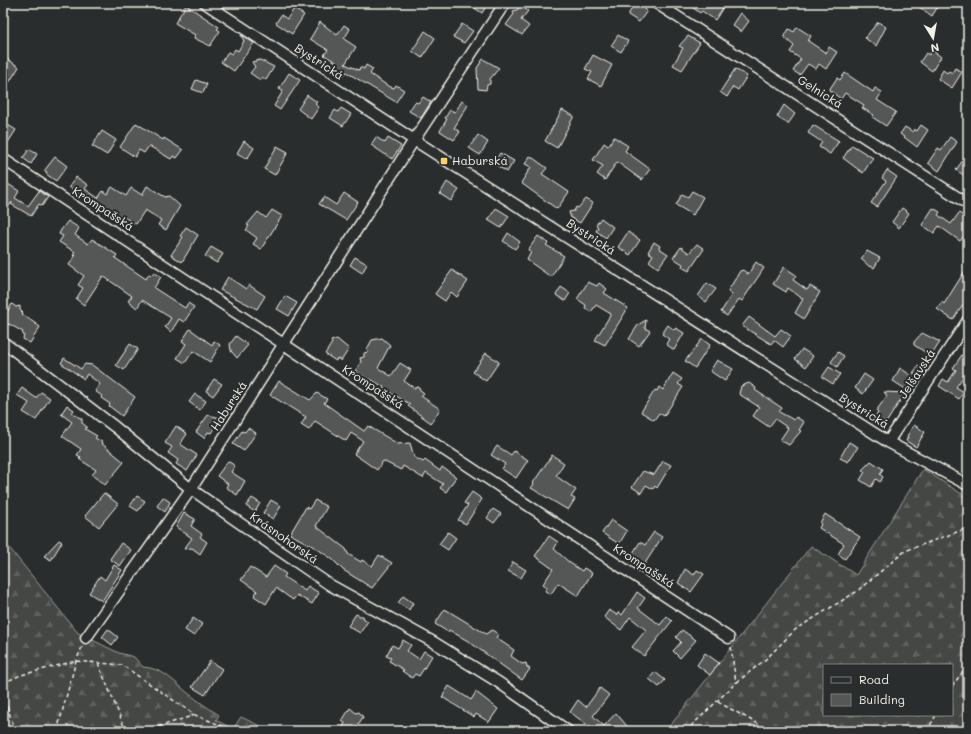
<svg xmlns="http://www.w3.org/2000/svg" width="971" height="734" viewBox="0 0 971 734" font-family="Mali,sans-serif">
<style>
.forest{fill:url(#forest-firs);stroke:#9c9c96;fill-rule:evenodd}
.building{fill:#555756;stroke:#f4f1e8}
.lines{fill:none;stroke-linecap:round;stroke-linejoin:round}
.minor-casing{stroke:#f4f1e8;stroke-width:13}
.path{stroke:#f4f1e8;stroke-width:1.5;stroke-dasharray:4 3;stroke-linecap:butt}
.minor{stroke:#2a2d2e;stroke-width:10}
.poi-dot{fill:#ffd166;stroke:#2a2d2e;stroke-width:1.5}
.labels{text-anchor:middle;stroke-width:4;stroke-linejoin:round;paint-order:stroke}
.street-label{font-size:12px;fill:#f4f1e8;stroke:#2a2d2e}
.poi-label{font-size:12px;fill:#f4f1e8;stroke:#2a2d2e;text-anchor:start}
</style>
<defs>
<pattern id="forest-firs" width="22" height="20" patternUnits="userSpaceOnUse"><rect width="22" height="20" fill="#444645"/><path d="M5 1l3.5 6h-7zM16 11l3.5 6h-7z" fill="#606160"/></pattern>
</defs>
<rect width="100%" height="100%" fill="#2a2d2e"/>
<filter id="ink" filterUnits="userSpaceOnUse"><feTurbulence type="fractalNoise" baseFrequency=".025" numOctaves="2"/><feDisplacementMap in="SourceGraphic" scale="8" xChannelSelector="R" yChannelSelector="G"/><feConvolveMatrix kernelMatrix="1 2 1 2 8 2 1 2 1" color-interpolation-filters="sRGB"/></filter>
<g filter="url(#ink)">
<!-- forest -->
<path class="forest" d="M923 469 968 498V731H666L811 546 856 575ZM824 665H952V715H824Z
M3 540 78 633 119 653 134 657 143 667C163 668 174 682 188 693 198 701 208 708 219 715L216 720 233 729 241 717 271 731H3Z"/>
<!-- building -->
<path class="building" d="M467 3H488L482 13Z
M635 3H639L647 11 639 22 628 15Z
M690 3H726L715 20 702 11 700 13 692 7 693 5Z
M913 3H940L932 16Z
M186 5 219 27 217 29 220 31 210 46 194 38 195 35 175 23Z
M520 5 528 11 521 20 529 26 522 35 506 25 514 14 513 11 517 10Z
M294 9 304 15 292 34 276 23 281 15 287 19Z
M740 13 749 21 741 32 732 25Z
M320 22 337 35 344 25 350 29 344 39 356 47 345 64 359 70 360 67 364 69 366 65 373 69 370 74 388 86 394 88 396 85 404 90 396 102 346 72 343 76 337 72 339 68 335 65 336 62 324 55 328 50 310 39Z
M878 22 886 27 876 46 865 38Z
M462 24 473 31 464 43 453 37Z
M797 27 811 36 808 41 826 53 829 47 837 52 826 69 819 64 816 69 808 64 800 75 793 71 801 59 790 52 794 46 784 37 789 29 794 32Z
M425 31 435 38 422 58 412 51Z
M241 35 254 43 234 71 221 62 228 52 232 54 235 49 238 51 244 41Z
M618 35 628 41 621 52 611 46Z
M688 36 700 43 682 70 673 65 683 48 679 46Z
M932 50 941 57 932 71 920 62 926 53 929 55Z
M593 55 612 65 601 86 588 79 592 72 585 69Z
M3 56 19 67 3 92Z
M483 59 499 68 490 79V84L487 85 486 90 478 89 477 68Z
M260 60 274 67 266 80 262 77 260 80 250 73 255 67 252 62Z
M955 68 962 72 952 88 938 79 943 70 947 73 949 71 952 73Z
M735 69 747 76 738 90 733 87 727 97 720 92Z
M289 73 300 80 280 110 274 106 283 91 279 89Z
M845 73 873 92 875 88 882 92 877 100 896 112 886 126 872 117 874 115 862 108 864 105 845 93 841 99 829 90 837 78 840 80Z
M196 80 207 84 203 93 192 89Z
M307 95 317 102 315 104 319 107 311 119 298 109Z
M423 97 431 102 421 118 409 111 415 102 418 103Z
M462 101 468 105 454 128 460 132 454 140 440 131 447 119 445 118 450 110 455 112Z
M784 105 795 114 788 124 777 117Z
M341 108 351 114 343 126 330 118 335 110 338 112Z
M562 110 574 116 557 148 545 141Z
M3 122 16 130 3 150Z
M136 123 163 140 164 138 183 150 177 158 173 156 171 159 149 146 144 153 139 150 135 157 120 147Z
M813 125 839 141 830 154 819 147 822 142 808 133Z
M921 125 928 130 917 147 900 134 905 127 913 132 914 129 917 131Z
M102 131 116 140 107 155 92 146Z
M478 135 488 142 480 155 469 148Z
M376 137 385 143 388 138 401 146 392 159 371 145Z
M614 137 628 146 625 151 650 169 642 180 617 162 605 180 597 174 603 166 593 160 604 143 608 146Z
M950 137 957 142 939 171 928 163 938 148 941 150Z
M244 141 254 148 247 159 237 153Z
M852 145 873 158 863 173 843 158Z
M277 146 288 152 275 175 264 169Z
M29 149 37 154 31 164 23 158Z
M500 153 514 161 507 172 496 165 498 161 496 160Z
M968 153V178L956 170Z
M530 156 547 168 542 174 569 192 557 209 521 183 531 167 525 164Z
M55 157 67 166 56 181 46 174 47 172 44 171Z
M887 170 897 177 877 207 871 203 886 181 882 178Z
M76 177 88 185 85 189 98 198 103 191 107 194 112 187 126 196 131 188 142 195 147 186 165 197 169 196 180 206 166 230 158 225 161 220 145 210 136 224 108 209 106 212 69 187Z
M447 182 459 190 451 201 440 194Z
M8 184 19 191 15 198 28 206 39 191 48 197 42 206 39 204 31 216 11 204 12 202 3 214V186L6 187Z
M692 191 703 197 693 215 676 205 682 194 688 197Z
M344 193 358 202 346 220 319 204 324 197 336 205Z
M586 199 593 203 580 223 571 218 569 212 574 211 576 207 578 208Z
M496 208 509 216 501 228 488 220Z
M902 208 909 213 899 228 892 222Z
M933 208 940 212 938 215 951 224 959 213 968 219V230L960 241 939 226 934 233 922 225Z
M272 210 282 216 261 249 253 244 257 238 246 230 249 226 247 225 258 212 266 218Z
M601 218 613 227 606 238 596 231 598 227 596 225Z
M68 221 79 228 75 235 88 244 92 239 117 255 115 258 146 279 149 274 151 275 154 272 161 277 154 288 185 308 188 303 194 307 184 322 179 319 171 332 165 327 171 318 142 300 137 308 128 301 132 296 103 276 84 305 76 299 83 288 78 285 84 276 69 265 75 256 73 254 75 252 59 242 63 236 59 234 61 230Z
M186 227 198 235 182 262 171 255 183 237 180 236Z
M628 232 640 240 630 255 618 247Z
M508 233 520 242 515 249 503 241Z
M538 236 548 243 546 245 564 256 551 277 527 260 531 252 528 250Z
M654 242 660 246 659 248 668 254 658 268 649 261 653 255 648 252Z
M697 244 704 249 689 271 682 267 683 264 673 258 681 247 689 253Z
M211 247 223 254 217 263 205 256Z
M867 251 880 258 874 268 871 266 870 267 861 259Z
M355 257 367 264 362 273 350 265Z
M756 262 764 268 742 301 739 299 727 316 721 312 732 294 728 291 740 271 743 270 748 274Z
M968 266V304L965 302 953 320 937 309 942 302 944 304Z
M784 267 796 275 793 280 807 290 810 286 820 292 804 319 795 313 803 299 788 288 786 292 773 284Z
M452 270 468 281 457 297 451 292 445 301 435 294Z
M228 277 246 289 249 285 265 296 257 309 220 290Z
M588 282 597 286 599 283 607 289 604 293 628 308 605 345 595 340 611 314 596 305 591 312 585 308 586 305 577 299Z
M707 283 716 289 706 302 698 296Z
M561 287 570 293 565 301 556 295Z
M285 296 297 303 289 316 277 309Z
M12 304 16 307 20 306V310L23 313 22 314 40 327 30 343 23 339 24 335 22 333 23 332 9 324 7 326 4 317Z
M749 317 775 336 781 329 791 336 783 347 774 340 771 344 742 326Z
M646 320 645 328 650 331 639 346 629 339 638 325Z
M668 325 674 330 676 328 684 333 674 350 666 344 669 339 662 334Z
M190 329 212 345 214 341 220 345 210 362 193 351 185 363 177 358 186 344 182 341Z
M922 333 940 342 931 356 914 345V342Z
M236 336 248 345 237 358 231 351 230 344Z
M382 338 390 345 378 368 391 376 400 363 411 370 404 381 414 388 419 387 420 390 424 393 421 396 440 409 431 423 408 406 410 404 383 389 384 387 370 379 369 380 355 371 361 362 360 358 364 357V353L368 352 367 349 372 340Z
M337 339 349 349 341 361 337 358 336 361 325 354 332 343 331 341Z
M702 339 710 345 695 368 685 361Z
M130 344 138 349 124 370 116 365Z
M968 346V370L956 387 964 392 959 399 939 386 943 379 948 382 956 370 953 368Z
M802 349 813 356 806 367 795 359Z
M838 352 844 356 837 367 831 362Z
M486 353 499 362 486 381 473 372Z
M64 358 81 369 85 364 92 365 135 397 122 416 109 406 110 404 101 398 102 396 95 391 100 384 87 374 84 379 61 363Z
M717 360 733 369 725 381 710 371Z
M918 366 927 371 922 379 913 373Z
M829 367 840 374 833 384 822 377Z
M900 368 915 378 907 390 893 381Z
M673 373 682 379 678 384 683 387 664 416 659 413 654 420 641 412 655 390 657 391 659 387 663 390Z
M864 374 873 380 863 394 855 388Z
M214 379 222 384 213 396 206 391Z
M279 381 310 400 317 393 327 399 324 403 364 431 368 426 398 444 410 443 414 457 423 462 425 460 440 471 442 467 456 477 446 492 440 488 443 484 426 473 423 478 403 466 401 470 383 461 377 470 354 454 363 441 351 433 346 441 315 421 309 430 301 425 306 417 270 395Z
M749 383 756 388 755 390 782 408 779 412 794 420 796 417 804 422 799 430 801 431 789 445 780 440 788 428 775 419 769 427 753 416 759 407 739 394 741 386Z
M22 388 36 398 41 392 50 398 36 420 23 412 29 403 17 395Z
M884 392 905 393 886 423 875 417 878 413 876 411 887 396Z
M195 394 206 401 200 410 189 402Z
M67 405 74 410 72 413 82 419V423L87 427 85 429 97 436 95 438 102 442 101 443 124 462 105 485 92 475 96 470 79 459 81 457 77 455 81 449 62 436 72 422 61 414Z
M208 415 221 418 211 433 208 432 204 438 196 432Z
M914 425 925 432 916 447 906 441 908 437 907 436Z
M176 426 187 434 180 444 197 455 187 471 176 464 178 460 168 453 172 447 165 443Z
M248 428 256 433 244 451 233 444 242 431 245 432Z
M849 442 858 447 848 462 840 458Z
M497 446 511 455 514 451 528 460 516 478 502 469 505 464 491 455Z
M552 455 564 463 556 476 576 490 571 497 575 499 568 510 531 488 534 484 533 483Z
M228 461 235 466 231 472 245 481 237 495 226 487 228 484 217 476Z
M663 461 671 465 657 488 655 486 653 489 646 485 641 493 632 487 643 471 654 475Z
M871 461 883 469 880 474 883 477 880 482 876 479 871 487 860 480 865 472 862 470Z
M472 492 482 499 466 524 458 520 468 505 464 503Z
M104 493 118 504 99 527 85 516Z
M137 496 145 501 138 511 130 506Z
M163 497 170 502 165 512 157 506Z
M252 498 260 503 255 512 246 506Z
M271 500 281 506 273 519 263 513Z
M315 500 327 507 316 526 346 549 348 554 361 562 362 560 372 566 379 555 392 563 372 588 343 570 332 559 316 548 290 534 306 507 309 509Z
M493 509 501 514 494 523 487 518Z
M184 513 195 519 191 526 202 534 200 537 207 542 200 554 192 548 184 549 192 538 176 527Z
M825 514 860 537 845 559 838 554 844 544 819 528 821 524 820 523Z
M611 520 627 531 619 544 602 533Z
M448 532 456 538 448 550 439 544Z
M654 532 662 537 644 565 631 556 640 542 645 545Z
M549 536 558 542 554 549 570 563 582 571 584 568 592 573 578 596 558 583 551 594 545 591 547 587 543 584 553 569 535 556Z
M59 540 62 542 51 560 44 556Z
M121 543 131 550 120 566 110 559Z
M513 562 526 570 521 578 508 571Z
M114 565 122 570 102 601 89 593 100 576 105 580Z
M274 566 286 574 284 577 305 591 308 586 319 593 312 604 297 595 293 600 276 588 266 604 254 596 257 591 241 580 250 567 266 577Z
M685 569 694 575 697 570 704 574 691 592 678 583Z
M637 592 645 598 638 608 660 625 667 616 672 621 644 656 632 647 646 630 630 617 621 630 604 617 609 610 617 615 619 612 622 615Z
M403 596 413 603 409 610 398 603Z
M445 609 486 634 492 630 498 634 496 638 514 650 511 656 522 664 526 663 527 667 530 669 522 680 468 641 449 630 448 632 435 624Z
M356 614 360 616H363L364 619 368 621 360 633 348 626Z
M193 618 202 624 194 636 185 630Z
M108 629 118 637 112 645 102 637Z
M682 630 696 640 680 658 673 651 681 642 676 637Z
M403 640 411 645 407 651 419 659 424 651 432 656 419 676 415 674 412 678 402 671 404 670 389 661 391 658 386 656 392 645 398 648Z
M705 653 719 663 710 675 697 665Z
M210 661 222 669 205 695 192 687Z
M655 672 665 680 659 687 649 679Z
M449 686 471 700 476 692 498 709 489 722 476 714 474 717 442 697Z
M600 688 609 695 593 716 604 726 616 713 631 731H587L590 727 570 712 578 700 586 707Z
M350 708 356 713 359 712 363 717 354 731H341L345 723 342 721Z"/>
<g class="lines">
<defs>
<path id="minor" d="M205 3 414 140 888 442 968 485
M656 3 968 204
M3 159 729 638
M3 342 115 427 191 489 267 542 330 585 435 643 498 682 568 731
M888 442 968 320
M86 638 191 489 414 140 505 3"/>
</defs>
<!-- minor casing -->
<use href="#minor" class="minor-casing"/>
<!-- path -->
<path class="path" d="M731 647 736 683
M98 663 126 731
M3 683 21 675 76 661 122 665 195 715 235 731
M952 686 968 665
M3 693 15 731
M718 702 771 731
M57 731 76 661 82 647
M145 731 195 715
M686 731 736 683 767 658 796 629 856 592 905 551 968 528
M927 731 936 715"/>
<!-- minor -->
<use href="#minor" class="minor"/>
</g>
</g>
<!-- markers -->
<rect class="poi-dot" x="440" y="157" width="8" height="8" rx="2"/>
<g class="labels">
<!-- street labels -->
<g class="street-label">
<text transform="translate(319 62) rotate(33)" y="4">Bystrická</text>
<text transform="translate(820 92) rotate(32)" y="4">Gelnická</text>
<text transform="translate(103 209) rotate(33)" y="4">Krompašská</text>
<text transform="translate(591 237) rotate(33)" y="4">Bystrická</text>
<text transform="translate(917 374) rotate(-57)" y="4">Jelšavská</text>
<text transform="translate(373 387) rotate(33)" y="4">Krompašská</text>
<text transform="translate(229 406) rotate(-57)" y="4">Haburská</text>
<text transform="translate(864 411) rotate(32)" y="4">Bystrická</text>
<text transform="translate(284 538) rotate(35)" y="4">Krásnohorská</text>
<text transform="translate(644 566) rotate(33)" y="4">Krompašská</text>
</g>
<!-- poi labels -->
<g class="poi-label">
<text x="452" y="165">Haburská</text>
</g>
</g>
<!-- margin -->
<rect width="971" height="734" fill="none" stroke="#2a2d2e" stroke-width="16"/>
<rect x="8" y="8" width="955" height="718" fill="none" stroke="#f4f1e8" stroke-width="1.5" filter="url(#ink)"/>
<!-- legend -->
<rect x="823" y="664" width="130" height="52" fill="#2a2d2e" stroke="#7b7b78"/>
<rect x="831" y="677" width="20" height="6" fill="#2a2d2e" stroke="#7b7b78"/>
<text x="859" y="684" font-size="12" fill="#f4f1e8">Road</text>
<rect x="831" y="694" width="20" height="12" fill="#555756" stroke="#7b7b78"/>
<text x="859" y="704" font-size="12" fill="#f4f1e8">Building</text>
<!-- north arrow -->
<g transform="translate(933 38) rotate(169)" stroke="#2a2d2e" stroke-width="3" paint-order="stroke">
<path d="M0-3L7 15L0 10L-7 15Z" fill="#f4f1e8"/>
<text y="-6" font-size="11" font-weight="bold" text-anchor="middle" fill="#f4f1e8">N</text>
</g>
</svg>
